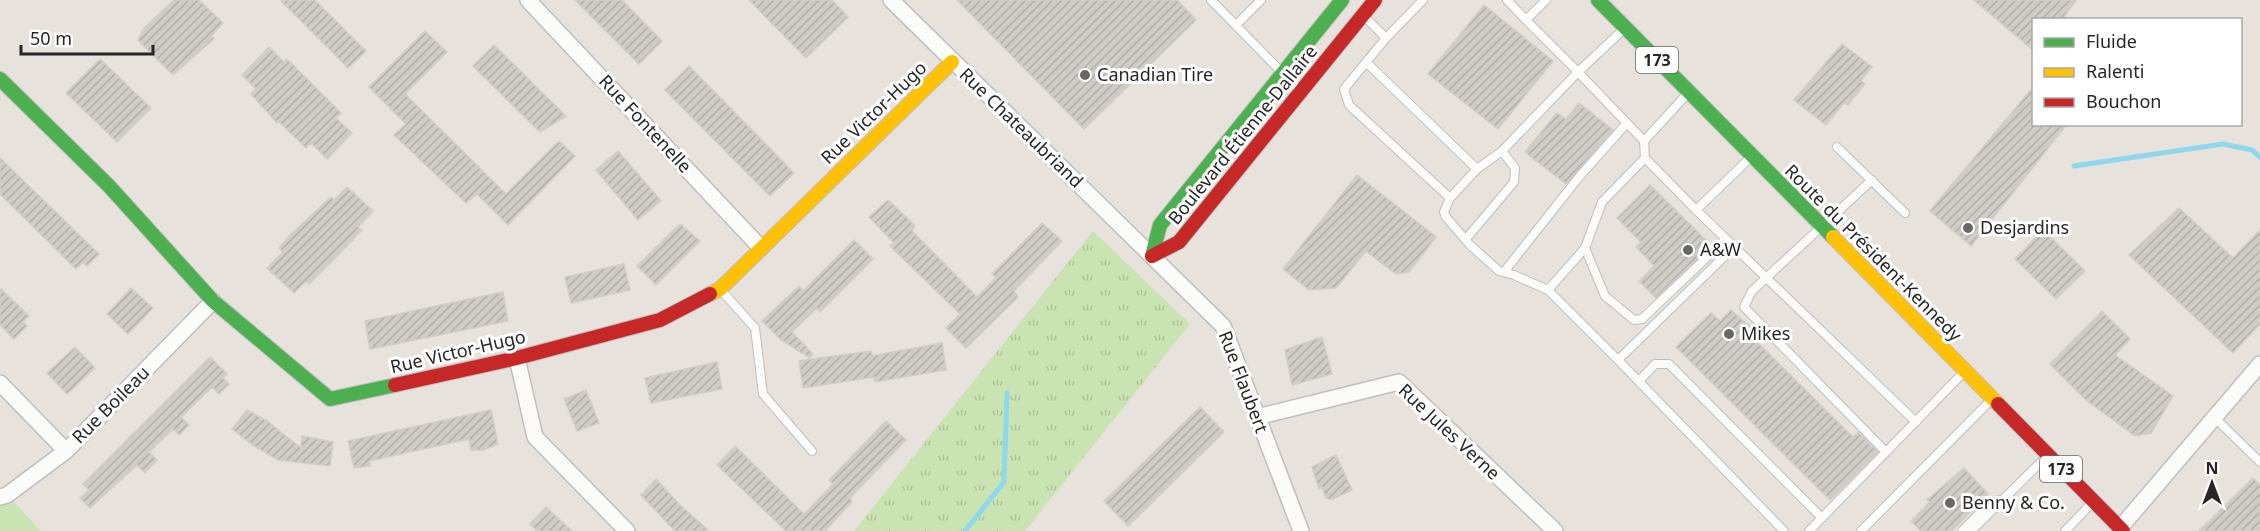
<svg xmlns="http://www.w3.org/2000/svg" width="2260" height="531" viewBox="0 0 2260 531" font-family="'Noto Sans',sans-serif">
<style>
.grass{fill:url(#grass-tufts)}
.park{fill:#cae3b3}
.lines{fill:none;stroke-linecap:round;stroke-linejoin:round}
.stream{stroke:#8dd8ea;stroke-width:5}
.building{fill:url(#building-hatch);stroke:#d1cdc8;stroke-width:1.5}
.lane-casing{stroke:#c0bebe;stroke-width:10}
.street-casing{stroke:#c0bebe;stroke-width:18}
.fast-casing{stroke:#c0bebe;stroke-width:16}
.slow-casing{stroke:#c0bebe;stroke-width:16}
.jam-casing{stroke:#c0bebe;stroke-width:16}
.lane{stroke:#fbfbfa;stroke-width:8}
.street{stroke:#fbfbfa;stroke-width:15}
.fast{stroke:#4caf50;stroke-width:14}
.slow{stroke:#ffc107;stroke-width:14}
.jam{stroke:#c62828;stroke-width:14}
.poi-dot{fill:#6a6866;stroke:#fff;stroke-width:2}
.labels{text-anchor:middle;stroke-width:6;stroke-linejoin:round;paint-order:stroke}
.shield{fill:#fff;stroke:#686868;stroke-width:1.5}
.shield-label{font-size:16px;font-weight:bold;fill:#272727}
.poi-label{font-size:18px;fill:#272727;stroke:#fff;text-anchor:start}
.street-label{font-size:18px;fill:#272727;stroke:#fff}
</style>
<defs>
<pattern id="grass-tufts" width="24" height="20" patternUnits="userSpaceOnUse" patternTransform="scale(1.5)"><rect width="24" height="20" fill="#cae3b3"/><path d="M3 7l-1-3M5 7V3M7 7l1-3M15 17l-1-3M17 17v-4M19 17l1-3" fill="none" stroke="#aec39a"/></pattern>
<pattern id="building-hatch" width="6" height="6" patternUnits="userSpaceOnUse" patternTransform="scale(1.5)"><rect width="6" height="6" fill="#cfccc7"/><path d="M-1 1l2-2M0 6l6-6M5 7l2-2" fill="none" stroke="#b2afab"/></pattern>
</defs>
<rect width="100%" height="100%" fill="#e7e2dc"/>
<!-- grass -->
<path class="grass" d="M1093 231 1190 324 1025 531H854Z"/>
<!-- park -->
<path class="park" d="M7 495 41 531H0V497Z"/>
<g class="lines">
<!-- stream -->
<path class="stream" d="M2074 166 2223 144 2252 150 2260 157
M965 531 1004 482 1007 393"/>
</g>
<!-- building -->
<path class="building" d="M174 0H199L223 23 211 36 214 39 173 75 138 40 144 28Z
M280 0H315L366 51 348 68Z
M575 0H622L662 41 639 64Z
M749 0H832L848 17 806 58Z
M957 0H1177L1196 20 1084 129Z
M1974 0H2076L2062 20H2034V51Z
M1484 5 1553 61 1498 129 1428 74Z
M425 31 447 52 405 94 506 194 559 141 575 156 508 225 477 194 466 203 394 135 406 124 369 87Z
M1842 44 1872 67 1861 81 1865 84 1848 105 1844 103 1826 125 1794 100Z
M494 45 566 116 540 132 473 66Z
M269 47 284 62 287 59 341 113 336 118 352 133 327 159 311 143 306 148 279 122 277 123 251 94 256 89 242 75Z
M100 59 151 108 117 142 66 93Z
M689 66 794 173 770 196 665 90Z
M2034 86V124H2067L1971 246 1930 211Z
M1579 103 1613 130 1566 184 1525 152 1557 113 1566 119Z
M618 151 661 201 638 220 596 170Z
M0 158 99 254 87 266 83 262 76 269 0 194Z
M1357 175 1436 237 1409 272 1396 274 1366 251 1336 288 1309 290 1283 269Z
M1650 185 1711 245 1656 298 1639 281 1654 266 1636 247 1641 242 1617 218Z
M347 187 373 211 358 227 362 230 342 251 309 284 306 281 294 293 267 268 283 252 279 248 289 236 331 197 334 200Z
M888 200 915 226 912 231 977 297 996 278 992 274 1042 223 1062 241 1014 291 1018 297 966 348 946 328 960 314 890 246 894 243 869 217Z
M2179 208 2233 258 2260 230V324L2233 353 2129 255Z
M680 224 700 241 656 285 637 266Z
M2043 230 2085 271 2056 299 2015 259Z
M854 240 873 259 820 312 817 308 792 332 813 354 810 358 781 340 762 321 799 286 803 291Z
M624 264 630 290 571 303 565 277Z
M0 288 29 316 23 322 27 326 14 339 0 325Z
M131 288 153 308 128 334 107 314Z
M503 292 508 321 370 349 365 321Z
M1731 310 1755 331 1751 336 1853 437 1858 432 1878 452 1830 500 1676 347 1711 313 1720 321Z
M2102 311 2130 339 2115 355 2173 396 2151 433 2135 436 2086 400 2050 364Z
M1322 337 1332 374 1292 385 1285 350Z
M942 343 946 370 875 382 874 377 803 388 799 361 871 351 872 356Z
M75 347 95 368 67 394 47 373Z
M210 357 227 374 223 378 229 384 219 394 212 387 181 417 189 425 179 435 173 429 149 452 157 460 145 473 137 465 90 508 80 498 89 490 83 484Z
M717 362 722 389 651 403 645 378Z
M586 390 599 423 577 431 564 399Z
M1200 407 1224 432 1128 526 1104 501Z
M247 410 267 421 301 448 302 436 333 442 330 466 278 460 254 446 232 429Z
M491 410 498 444 483 450H471L469 439 369 461 370 466 354 468 348 441Z
M886 421 906 440 850 498 852 502 825 531H786L717 465 735 446 804 514 833 484 829 480Z
M1336 455 1352 490 1331 500 1326 498 1322 487 1319 489 1312 467Z
M1964 468 1988 494 1952 531H1921L1911 521 1930 502 1927 500Z
M2253 478 2260 485V531H2199Z
M656 479 680 505 709 531H675L641 495Z
M546 507 572 531H537L530 524Z"/>
<g class="lines">
<defs>
<path id="lane" d="M1211 0 1300 91
M1507 0 1526 20 1546 0
M1364 16 1386 38 1344 89 1349 105 1450 198 1444 212 1446 217 1470 245 1499 271 1514 275 1548 290
M1526 20 1578 72 1624 29
M1236 25 1261 0
M1386 38 1423 0
M1366 62 1477 169 1450 198
M1644 141 1645 158 1696 210 1916 422
M1837 147 1905 213
M1645 158 1602 202 1585 248 1605 296 1634 320 1642 319 1725 240
M1477 169 1502 151 1578 72 1644 141 1688 93
M1872 180 1766 278 1752 291 1744 307 1886 452
M1696 210 1751 157
M1466 239 1514 182 1515 168 1502 151
M1734 247 1618 360 1784 531
M1585 248 1548 290 1618 360
M1504 272 1579 177 1627 123
M721 290 755 328 763 394 812 451
M1639 381 1655 364H1669L1822 518
M2214 417 2260 462
M1809 531 1963 373
M1861 531 1991 400
M1962 531 1984 509 1999 500
M1971 531 2047 456
M2065 531 2093 502"/>
<path id="street" d="M528 0 761 248
M891 0 1223 326 1301 531
M517 358 535 437 627 531
M0 383 66 451
M1257 417 1399 382 1555 531
M0 497 7 495 66 451 213 301
M2120 528 2260 364"/>
<path id="fast" d="M1598 0 1833 237
M0 79 109 186 213 301 330 399 395 385
M1152 256 1160 225 1342 0"/>
<path id="slow" d="M1833 237 1998 404
M710 294 720 289 952 62"/>
<path id="jam" d="M1152 256 1179 242 1375 0
M395 385 517 358 660 320 710 294
M1998 404 2123 531"/>
</defs>
<!-- lane casing -->
<use href="#lane" class="lane-casing"/>
<!-- street casing -->
<use href="#street" class="street-casing"/>
<!-- fast casing -->
<use href="#fast" class="fast-casing"/>
<!-- slow casing -->
<use href="#slow" class="slow-casing"/>
<!-- jam casing -->
<use href="#jam" class="jam-casing"/>
<!-- lane -->
<use href="#lane" class="lane"/>
<!-- street -->
<use href="#street" class="street"/>
<!-- fast -->
<use href="#fast" class="fast"/>
<!-- slow -->
<use href="#slow" class="slow"/>
<!-- jam -->
<use href="#jam" class="jam"/>
</g>
<!-- markers -->
<g class="poi-dot">
<circle cx="1085" cy="75" r="6"/>
<circle cx="1968" cy="228" r="6"/>
<circle cx="1688" cy="250" r="6"/>
<circle cx="1729" cy="334" r="6"/>
<circle cx="1950" cy="503" r="6"/>
</g>
<g class="labels">
<!-- shield labels -->
<g class="shield">
<rect x="1636" y="47" width="42" height="26" rx="4.5"/>
<rect x="2040" y="456" width="42" height="26" rx="4.5"/>
</g>
<g class="shield-label">
<text x="1657" y="66">173</text>
<text x="2061" y="475">173</text>
</g>
<!-- poi labels -->
<g class="poi-label">
<text x="1097" y="81">Canadian Tire</text>
<text x="1980" y="234">Desjardins</text>
<text x="1700" y="256">A&amp;W</text>
<text x="1741" y="340">Mikes</text>
<text x="1962" y="509">Benny &amp; Co.</text>
</g>
<!-- street labels -->
<g class="street-label">
<text transform="translate(874 113) rotate(-44)" y="6">Rue Victor-Hugo</text>
<text transform="translate(645 124) rotate(47)" y="6">Rue Fontenelle</text>
<text transform="translate(1021 128) rotate(44)" y="6">Rue Chateaubriand</text>
<text transform="translate(1243 135) rotate(-51)" y="6">Boulevard Étienne-Dallaire</text>
<text transform="translate(1873 253) rotate(45)" y="6">Route du Président-Kennedy</text>
<text transform="translate(458 352) rotate(-13)" y="6">Rue Victor-Hugo</text>
<text transform="translate(1243 382) rotate(69)" y="6">Rue Flaubert</text>
<text transform="translate(111 405) rotate(-45)" y="6">Rue Boileau</text>
<text transform="translate(1449 432) rotate(43)" y="6">Rue Jules Verne</text>
</g>
</g>
<!-- legend -->
<rect x="2032" y="18" width="210" height="108" fill="#ffffff" stroke="#a9a9a9" stroke-width="1.5"/>
<rect x="2044" y="38" width="30" height="9" fill="#4caf50" stroke="#a9a9a9" stroke-width="1.5"/>
<text x="2086" y="48" font-size="18" fill="#272727">Fluide</text>
<rect x="2044" y="68" width="30" height="9" fill="#ffc107" stroke="#a9a9a9" stroke-width="1.5"/>
<text x="2086" y="78" font-size="18" fill="#272727">Ralenti</text>
<rect x="2044" y="98" width="30" height="9" fill="#c62828" stroke="#a9a9a9" stroke-width="1.5"/>
<text x="2086" y="108" font-size="18" fill="#272727">Bouchon</text>
<!-- north arrow -->
<g transform="translate(2212 483)" stroke="#ffffff" stroke-width="4.5" paint-order="stroke">
<path d="M0-4.5L10 22L0 15L-10 22Z" fill="#272727"/>
<text y="-9" font-size="16" font-weight="bold" text-anchor="middle" fill="#272727">N</text>
</g>
<!-- scale -->
<path d="M21 45v9h132v-9" fill="none" stroke="#272727" stroke-width="3"/>
<text x="30" y="45" font-size="18" fill="#272727" stroke="#ffffff" stroke-width="4.5" paint-order="stroke">50 m</text>
</svg>
